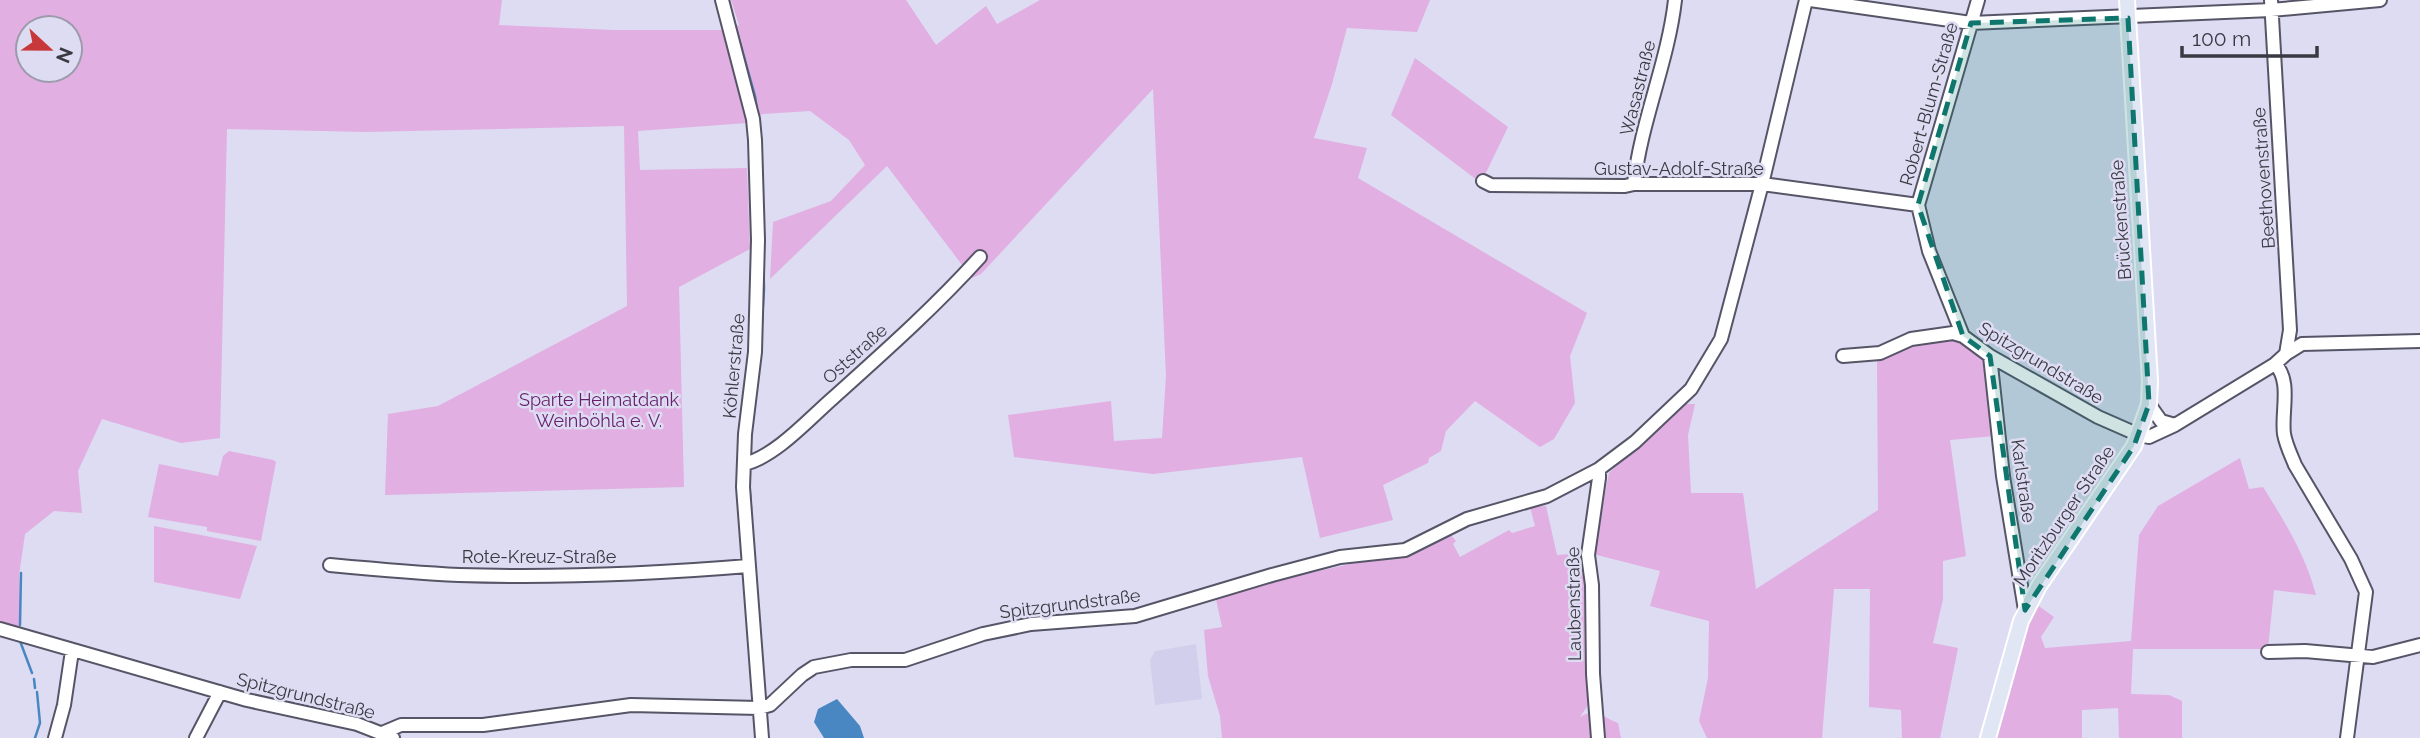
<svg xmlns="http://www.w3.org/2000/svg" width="2420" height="738" viewBox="0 0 2420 738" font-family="Raleway,sans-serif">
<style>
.built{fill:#d1cfec}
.green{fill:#e1afe1;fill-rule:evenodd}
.water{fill:#4987c3}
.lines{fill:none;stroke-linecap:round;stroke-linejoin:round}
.stream{stroke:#4987c3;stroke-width:2.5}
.minor-casing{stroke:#565567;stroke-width:16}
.major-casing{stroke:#fff;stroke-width:18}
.minor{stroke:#fff;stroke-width:12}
.major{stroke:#e0e6f3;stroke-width:14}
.marked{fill:#0f766e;fill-opacity:0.2;stroke:#0f766e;stroke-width:5;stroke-dasharray:14 9;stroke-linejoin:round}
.labels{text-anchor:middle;stroke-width:5;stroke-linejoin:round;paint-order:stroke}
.street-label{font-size:18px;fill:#3a3942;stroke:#dddcf2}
.park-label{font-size:18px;fill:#681e6b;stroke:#dddcf2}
</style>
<rect width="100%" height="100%" fill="#dddcf2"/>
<!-- built -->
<path class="built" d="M1196 644 1202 699 1155 705 1150 660 1155 651Z"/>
<!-- green -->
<path class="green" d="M0 0H502L499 25 613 30H721L739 25 731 0H906L936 45 986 6 997 24 1040 0H1430L1417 32 1347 28 1332 84 1314 138 1367 148 1358 178 1587 313 1570 356 1575 403 1554 439 1540 447 1475 401 1446 431 1441 451 1429 458 1428 463 1383 485 1393 520 1320 538 1302 457 1153 474 1014 457 1008 415 1111 401 1114 441 1162 438 1166 376 1153 89 981 274 972 278 887 166 770 279 773 222 831 201 865 165 849 140 810 111 763 114 747 123 638 131 640 170 747 168 750 249 679 287 684 487 385 495 388 414 438 406 627 306 624 126 366 132 227 129 220 438 181 443 102 419 78 471 82 513 54 511 25 534 19 575 21 629 0 621ZM28 28H70V70H28Z
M1415 58 1508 127 1481 183 1391 115Z
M1949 336 1985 356 1994 436 1950 440 1966 556 1943 561V599L1933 643 1958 648 1940 738H1902L1901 710 1869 707 1870 589H1834L1822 738H1707L1699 721 1708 678 1709 621 1650 606 1660 571 1593 554 1609 473 1683 404H1695L1688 435 1691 493H1743L1756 589 1878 510 1877 357 1909 343Z
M229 451 273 460 276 462 261 541 207 531V527L148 517 159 464 218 476 223 456Z
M2240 458 2249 489 2263 487C2285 522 2305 554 2316 595L2274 590 2268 649H2133L2131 694 2169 695 2182 701V738H2119L2118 708 2082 710V738H1992L2028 619 2036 604 2054 617 2041 637 2045 648 2131 641 2139 535 2158 506Z
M1546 506 1557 555 1585 553 1589 587 1590 702 1580 717C1596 707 1602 717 1618 723L1621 738H1222L1220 716 1208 676 1204 630 1222 627 1216 599 1296 576 1373 559 1410 554 1450 534 1456 541 1453 544 1460 557 1509 530 1512 533 1535 526 1530 507Z
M154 526 257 546 240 599 154 582Z"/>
<!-- water -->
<path class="water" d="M837 699 860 726 864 738H824L814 722 818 709Z"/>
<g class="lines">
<!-- stream -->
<path class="stream" d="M728 0 755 96 758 117
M761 141 764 289 761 337
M749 477 751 509
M20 625 21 573
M20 641 32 673
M34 679 35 688
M35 738 40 723 37 692"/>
<defs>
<path id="minor" d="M722 0 753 119 755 140 758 240 755 352 745 434 743 487 762 738
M1810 0 1971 23 2271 10 2380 0
M2271 0 2290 330 2286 354
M1483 181 1491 185 1625 186 1634 184H1762L1918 205
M1634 184C1641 121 1668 62 1675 0
M1963 336 1929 251 1918 205 1978 0
M1843 356 1880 353 1911 339 1953 333 1963 336 1990 356 2098 417 2139 435 2149 437 2175 425 2275 364 2286 354 2302 344 2420 341
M1990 356 2003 476 2025 610
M2275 364C2292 381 2281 412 2284 434 2286 445 2291 455 2295 465L2351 559 2366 592 2347 738
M2149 404 2161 421 2175 425
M744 464C775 457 809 419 833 398 883 353 934 308 980 257
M330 565C373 569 416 573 459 575 556 578 652 574 748 566
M0 629 247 700 357 724 393 738
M2268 652 2305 651 2373 657 2420 645
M382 733 401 725H483L631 705 759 708 770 705 802 675 814 667 851 660H905L983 634 1031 624 1135 616 1272 575 1340 557 1405 550 1467 519 1547 496 1599 469 1635 442 1691 389 1721 339 1762 184 1806 0
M55 738 64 705 72 651
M196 738 220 692
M1598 738 1593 674 1592 585 1588 555 1599 478V469"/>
<path id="major" d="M1988 738 2021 621 2039 586 2134 446 2149 404 2150 381 2127 0"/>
</defs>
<!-- minor casing -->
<use href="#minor" class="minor-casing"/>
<!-- major casing -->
<use href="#major" class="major-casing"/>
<!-- minor -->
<use href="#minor" class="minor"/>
<!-- major -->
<use href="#major" class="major"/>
</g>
<!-- marked area -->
<path class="marked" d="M2128 18 2149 404 2134 446 2025 610 1990 356 1963 336 1918 205 1971 23Z"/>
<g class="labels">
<!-- street labels -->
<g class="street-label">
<text transform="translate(1638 88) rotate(-76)" y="6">Wasastraße</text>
<text transform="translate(1929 104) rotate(-74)" y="6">Robert-Blum-Straße</text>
<text x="1679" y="175">Gustav-Adolf-Straße</text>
<text transform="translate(2264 178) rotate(-94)" y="6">Beethovenstraße</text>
<text transform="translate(2121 220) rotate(-94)" y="6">Brückenstraße</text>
<text transform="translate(855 354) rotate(-42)" y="6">Oststraße</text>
<text transform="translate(2041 363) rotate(31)" y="6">Spitzgrundstraße</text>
<text transform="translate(734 366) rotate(-85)" y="6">Köhlerstraße</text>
<text transform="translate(2023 481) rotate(82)" y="6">Karlstraße</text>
<text transform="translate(2064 516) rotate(-56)" y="6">Moritzburger Straße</text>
<text x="539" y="563">Rote-Kreuz-Straße</text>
<text transform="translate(1070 604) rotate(-7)" y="6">Spitzgrundstraße</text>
<text transform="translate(1574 604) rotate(-91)" y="6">Laubenstraße</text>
<text transform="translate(306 696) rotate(14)" y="6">Spitzgrundstraße</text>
</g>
<!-- park labels -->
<g class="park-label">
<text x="599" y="406">Sparte Heimatdank<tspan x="599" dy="21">Weinböhla e. V.</tspan></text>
</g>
</g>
<!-- north arrow -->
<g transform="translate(49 49) rotate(112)"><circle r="33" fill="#dddcf2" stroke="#9c9bac" stroke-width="2"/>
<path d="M0-5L12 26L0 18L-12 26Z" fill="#c8383b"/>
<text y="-10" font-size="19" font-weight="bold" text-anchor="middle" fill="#3a3942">N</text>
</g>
<!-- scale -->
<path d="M2182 46v10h135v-10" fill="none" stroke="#3a3942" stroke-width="3.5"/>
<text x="2192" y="46" font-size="21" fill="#3a3942" stroke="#dddcf2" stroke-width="5" paint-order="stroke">100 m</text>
</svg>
